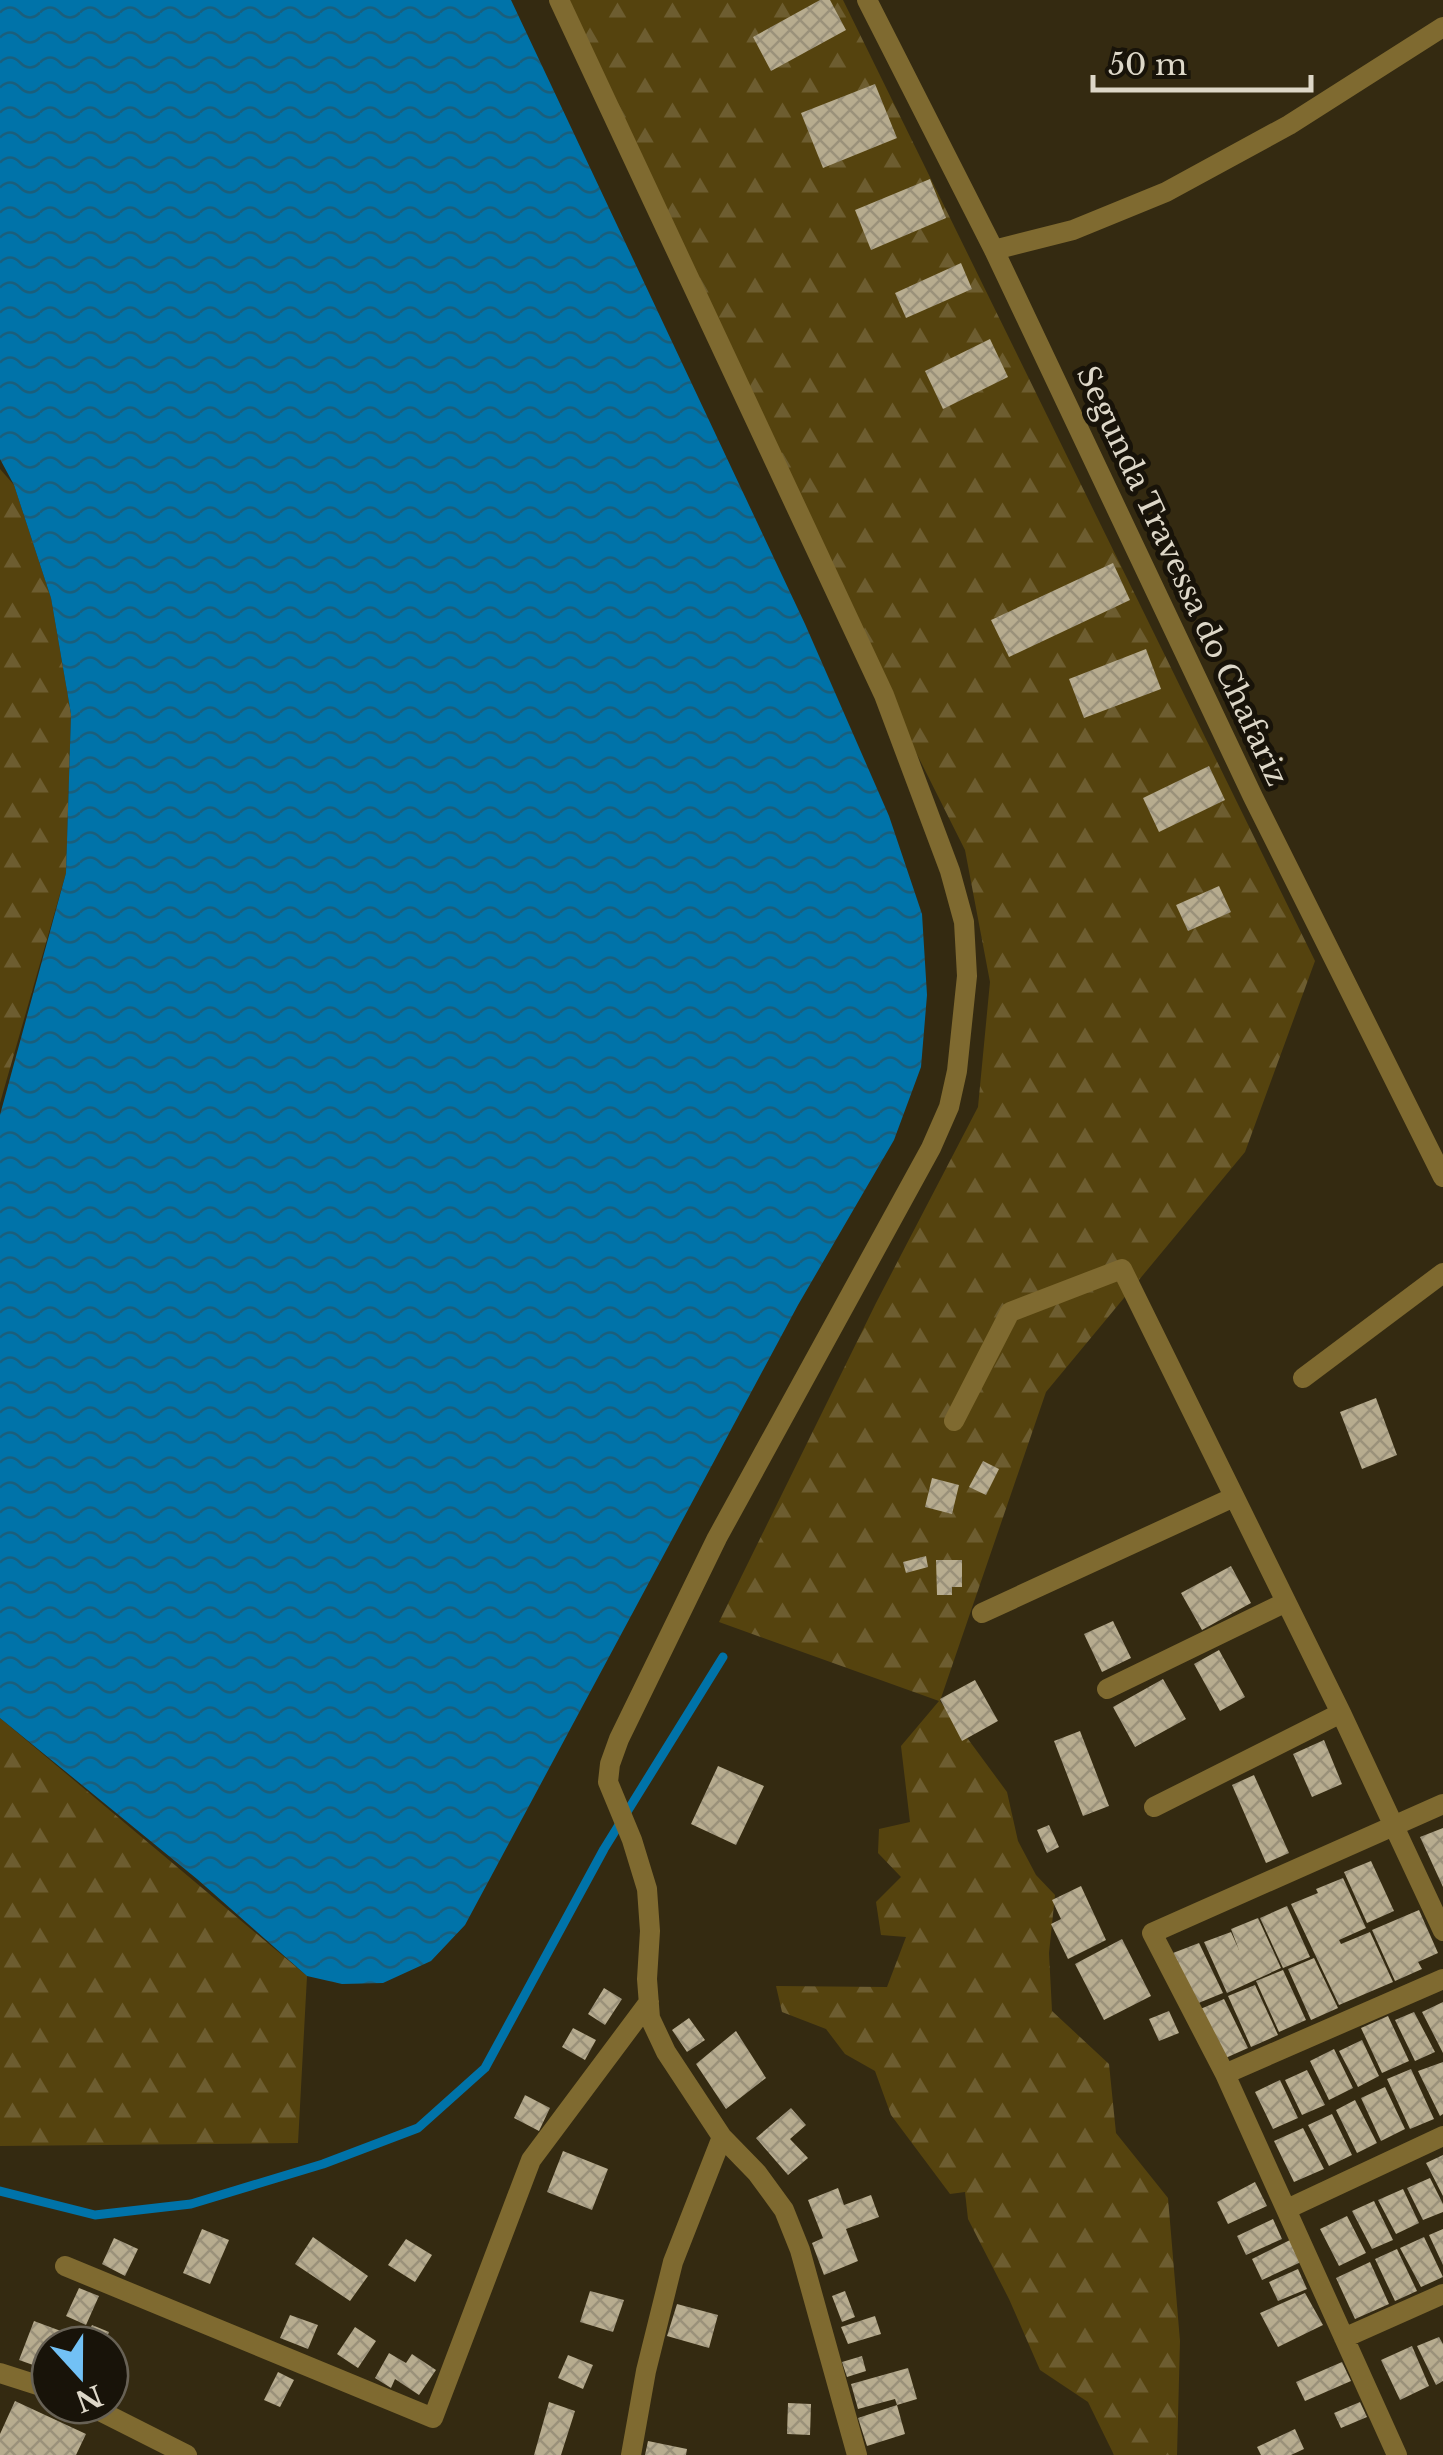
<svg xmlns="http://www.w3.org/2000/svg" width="1443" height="2455" viewBox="0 0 1443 2455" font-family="'Libre Baskerville',serif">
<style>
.forest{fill:url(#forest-firs)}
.water{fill:url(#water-waves)}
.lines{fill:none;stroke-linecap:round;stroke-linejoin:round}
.stream{stroke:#0073a9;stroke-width:9}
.building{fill:url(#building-cross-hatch)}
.minor{stroke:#7f6a30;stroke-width:20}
.labels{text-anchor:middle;stroke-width:10;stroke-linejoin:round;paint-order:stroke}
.street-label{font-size:30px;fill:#ddd7c8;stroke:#181309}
</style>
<defs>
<pattern id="forest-firs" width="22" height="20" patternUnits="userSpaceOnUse" patternTransform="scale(2.5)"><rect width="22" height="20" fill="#55430e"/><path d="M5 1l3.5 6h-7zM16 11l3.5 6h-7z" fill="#6d5d30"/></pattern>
<pattern id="water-waves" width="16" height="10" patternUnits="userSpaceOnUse" patternTransform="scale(2.5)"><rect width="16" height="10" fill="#0073a9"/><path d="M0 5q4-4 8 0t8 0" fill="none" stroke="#1a5f7d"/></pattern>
<pattern id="building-cross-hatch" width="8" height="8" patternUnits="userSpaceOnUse" patternTransform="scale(2.5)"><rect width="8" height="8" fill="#b7ac8f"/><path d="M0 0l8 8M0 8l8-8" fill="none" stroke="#9a917a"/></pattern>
</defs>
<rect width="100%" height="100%" fill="#342a11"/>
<!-- forest -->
<path class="forest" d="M554 0H843L1315 961 1245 1152 1046 1392 940 1701 1007 1792 1018 1841 1036 1875 1055 1895 1049 1953 1052 2011 1109 2064 1116 2133 1168 2198 1180 2341 1177 2455H1114L1088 2402 1040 2370 1009 2299 968 2219 965 2192 950 2194 891 2115 875 2071 845 2054 826 2029 782 2012 776 1986 887 1987 906 1937 881 1935 876 1902 901 1877 878 1853 879 1829 910 1822 901 1746 939 1701 719 1622 876 1303 978 1107 990 982 965 850 820 561Z
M0 469 14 485 51 598 71 714 66 873 0 1103Z
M0 1718 307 1976 298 2143 0 2146Z"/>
<!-- water -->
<path class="water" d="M0 0H511L805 624 889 816 922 914 927 995 921 1067 894 1140 798 1305 465 1925 431 1961 383 1983 342 1984 307 1976 197 1879 0 1718V1115L66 873 71 714 51 598 14 485 0 459Z"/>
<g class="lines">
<!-- stream -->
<path class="stream" d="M0 2191 95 2215 191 2204 323 2164 418 2128 485 2068 604 1849 723 1657"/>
</g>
<!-- building -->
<path class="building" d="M820 0H830L846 30 771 71 753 37Z
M875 84 897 138 823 168 801 113Z
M930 179 946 218 871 250 855 210Z
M961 263 972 289 906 318 895 293Z
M990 339 1008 377 943 409 925 371Z
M1113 563 1130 600 1009 657 991 620Z
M1146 649 1161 689 1084 718 1069 679Z
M1209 766 1225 800 1159 832 1143 798Z
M1219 886 1231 912 1188 931 1176 905Z
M1376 1398 1397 1455 1362 1469 1340 1412Z
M983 1461 999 1469 986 1495 969 1487Z
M932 1478 959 1485 952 1514 925 1507Z
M926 1556 928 1567 906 1573 903 1562Z
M936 1560H962V1587H952V1595H937Z
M1231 1566 1251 1603 1202 1630 1181 1593Z
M1113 1621 1131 1658 1102 1672 1084 1634Z
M1219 1650 1245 1697 1220 1711 1194 1664Z
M1163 1679 1186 1719 1135 1747 1113 1707Z
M975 1680 998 1721 962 1741 940 1699Z
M1080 1731 1109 1806 1083 1816 1054 1741Z
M1324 1740 1342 1784 1312 1797 1293 1754Z
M718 1766 764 1786 736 1845 691 1824Z
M1254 1775 1289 1853 1266 1863 1232 1785Z
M1049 1825 1059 1847 1047 1853 1037 1830Z
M1443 1828V1887L1420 1837Z
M1371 1861 1394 1911 1367 1923 1344 1872Z
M1343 1878 1366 1928 1339 1940 1341 1944 1370 1932 1393 1982 1339 2005 1291 1904 1318 1893 1316 1889Z
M1081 1886 1106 1940 1068 1959 1051 1924 1061 1919 1052 1900Z
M1287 1906 1310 1957 1283 1968 1260 1918Z
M1419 1910 1438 1953 1418 1962 1422 1969 1395 1981 1372 1930Z
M1258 1918 1281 1968 1227 1993 1204 1942 1231 1932 1239 1950 1231 1929Z
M1122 1939 1151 1996 1104 2020 1075 1964Z
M1199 1943 1223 1993 1196 2004 1173 1953Z
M1314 1958 1338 2008 1311 2020 1288 1969Z
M1283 1970 1306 2020 1279 2032 1256 1981Z
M1255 1985 1278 2035 1251 2047 1228 1996Z
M604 1988 622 1999 605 2025 588 2014Z
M1224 1999 1248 2048 1221 2060 1198 2010Z
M1443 2002V2053L1422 2012Z
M1169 2011 1179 2033 1159 2041 1149 2019Z
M1414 2012 1435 2052 1415 2061 1395 2020Z
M1388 2016 1409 2061 1382 2073 1361 2028Z
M689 2018 705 2040 687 2052 672 2030Z
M573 2028 596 2040 585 2060 562 2047Z
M736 2031 766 2078 726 2109 696 2064Z
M1362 2040 1379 2076 1358 2087 1339 2051Z
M1334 2049 1353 2088 1329 2100 1310 2061Z
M1443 2062V2114L1440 2116 1418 2071Z
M1411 2069 1434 2119 1410 2129 1387 2079Z
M1307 2070 1325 2105 1302 2115 1285 2080Z
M1280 2080 1298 2118 1273 2129 1255 2092Z
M1385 2087 1405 2129 1381 2141 1361 2098Z
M525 2095 550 2108 539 2131 514 2118Z
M1355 2100 1377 2143 1357 2153 1336 2110Z
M791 2108 806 2125 790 2139 808 2158 788 2175 756 2138Z
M1332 2114 1352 2155 1329 2166 1308 2125Z
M1303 2128 1324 2169 1294 2182 1274 2141Z
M563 2151 608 2169 592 2210 547 2192Z
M1443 2155V2196L1426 2163Z
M1430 2178 1443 2204V2212L1423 2220 1407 2188Z
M1255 2182 1267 2206 1228 2224 1217 2202Z
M838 2188 844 2205 871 2195 879 2217 846 2229 858 2261 824 2275 812 2243 823 2238 808 2200Z
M1403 2189 1419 2223 1396 2234 1378 2200Z
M1374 2201 1393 2240 1372 2249 1352 2211Z
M1347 2216 1366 2253 1339 2266 1320 2229Z
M1273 2219 1282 2239 1246 2255 1237 2236Z
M202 2229 229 2240 210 2284 183 2273Z
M1443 2229V2265L1429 2235Z
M313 2237 368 2276 350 2301 295 2264Z
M1424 2237 1443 2277 1421 2287 1400 2248Z
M114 2238 138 2249 125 2276 102 2264Z
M406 2239 432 2255 415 2282 388 2265Z
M1290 2240 1301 2262 1262 2280 1252 2259Z
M1397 2249 1417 2291 1395 2301 1375 2259Z
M1370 2262 1389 2304 1355 2319 1336 2278Z
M1298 2269 1307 2289 1278 2301 1269 2282Z
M79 2288 99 2296 86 2325 66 2316Z
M590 2291 624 2300 613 2332 580 2322Z
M845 2291 855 2317 842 2322 832 2296Z
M1305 2293 1323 2325 1278 2347 1260 2313Z
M677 2304 718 2315 709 2348 667 2336Z
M290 2315 318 2325 308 2349 280 2338Z
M875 2316 881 2334 848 2344 841 2327Z
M34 2321 85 2340 92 2325 109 2332 104 2345H50V2371L19 2360Z
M355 2327 376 2341 358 2368 337 2354Z
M1439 2337 1443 2344V2381L1436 2385 1417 2346Z
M1412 2346 1429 2386 1400 2400 1381 2360Z
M389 2353 406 2363 412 2354 436 2370 419 2395 395 2379 391 2388 375 2378Z
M568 2355 593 2365 583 2389 558 2378Z
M862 2356 866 2371 847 2377 842 2362Z
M1342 2362 1351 2381 1305 2401 1296 2382Z
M908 2368 917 2399 897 2405 895 2399 858 2409 851 2384Z
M278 2372 294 2380 280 2407 264 2400Z
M15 2401 86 2434 76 2455H0V2434Z
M549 2402 575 2411 561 2455H534Z
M1360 2402 1367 2417 1341 2428 1334 2413Z
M788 2403 811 2404 810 2435 787 2434Z
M897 2405 905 2434 867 2446 858 2418Z
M1295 2429 1304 2449 1291 2455H1261L1257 2447Z
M648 2441 687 2449 686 2455H645Z"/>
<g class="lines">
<!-- minor -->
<path class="minor" d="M559 0 884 695 950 871 964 922 967 976 957 1071 949 1107 931 1148 717 1538 619 1739 610 1764 608 1782 632 1840 647 1889 650 1931 647 1979 650 2018 666 2052 722 2137 757 2173 784 2210 800 2250 857 2455
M867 0 994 250 1253 797 1443 1177
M994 250 1073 230 1166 192 1289 125 1443 27
M1303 1378 1443 1273
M954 1421 1010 1312 1122 1269 1341 1713 1443 1931
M982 1613 1234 1497
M1107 1689 1286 1602
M1154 1807 1341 1713
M1225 2074 1443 1979
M1287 2209 1443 2136
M65 2266 433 2418 531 2160 649 2002
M1344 2338 1443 2294
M0 2373 50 2389
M88 2405 187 2455
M631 2455 646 2371 673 2262 722 2137
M1397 2455 1225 2074 1152 1933 1443 1804"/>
</g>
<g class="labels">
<!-- street labels -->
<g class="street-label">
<text transform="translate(1182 576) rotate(65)" y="10">Segunda Travessa do Chafariz</text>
</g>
</g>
<!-- north arrow -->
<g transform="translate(80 2375) rotate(159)"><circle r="48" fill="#181309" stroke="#676155" stroke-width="2.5"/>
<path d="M0-8L18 38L0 25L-18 38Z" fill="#72c1f5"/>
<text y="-15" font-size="28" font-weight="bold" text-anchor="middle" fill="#ddd7c8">N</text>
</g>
<!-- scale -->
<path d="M1093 75v15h218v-15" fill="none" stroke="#ddd7c8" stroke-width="5"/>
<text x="1108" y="75" font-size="30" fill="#ddd7c8" stroke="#181309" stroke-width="8" paint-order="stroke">50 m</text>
</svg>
